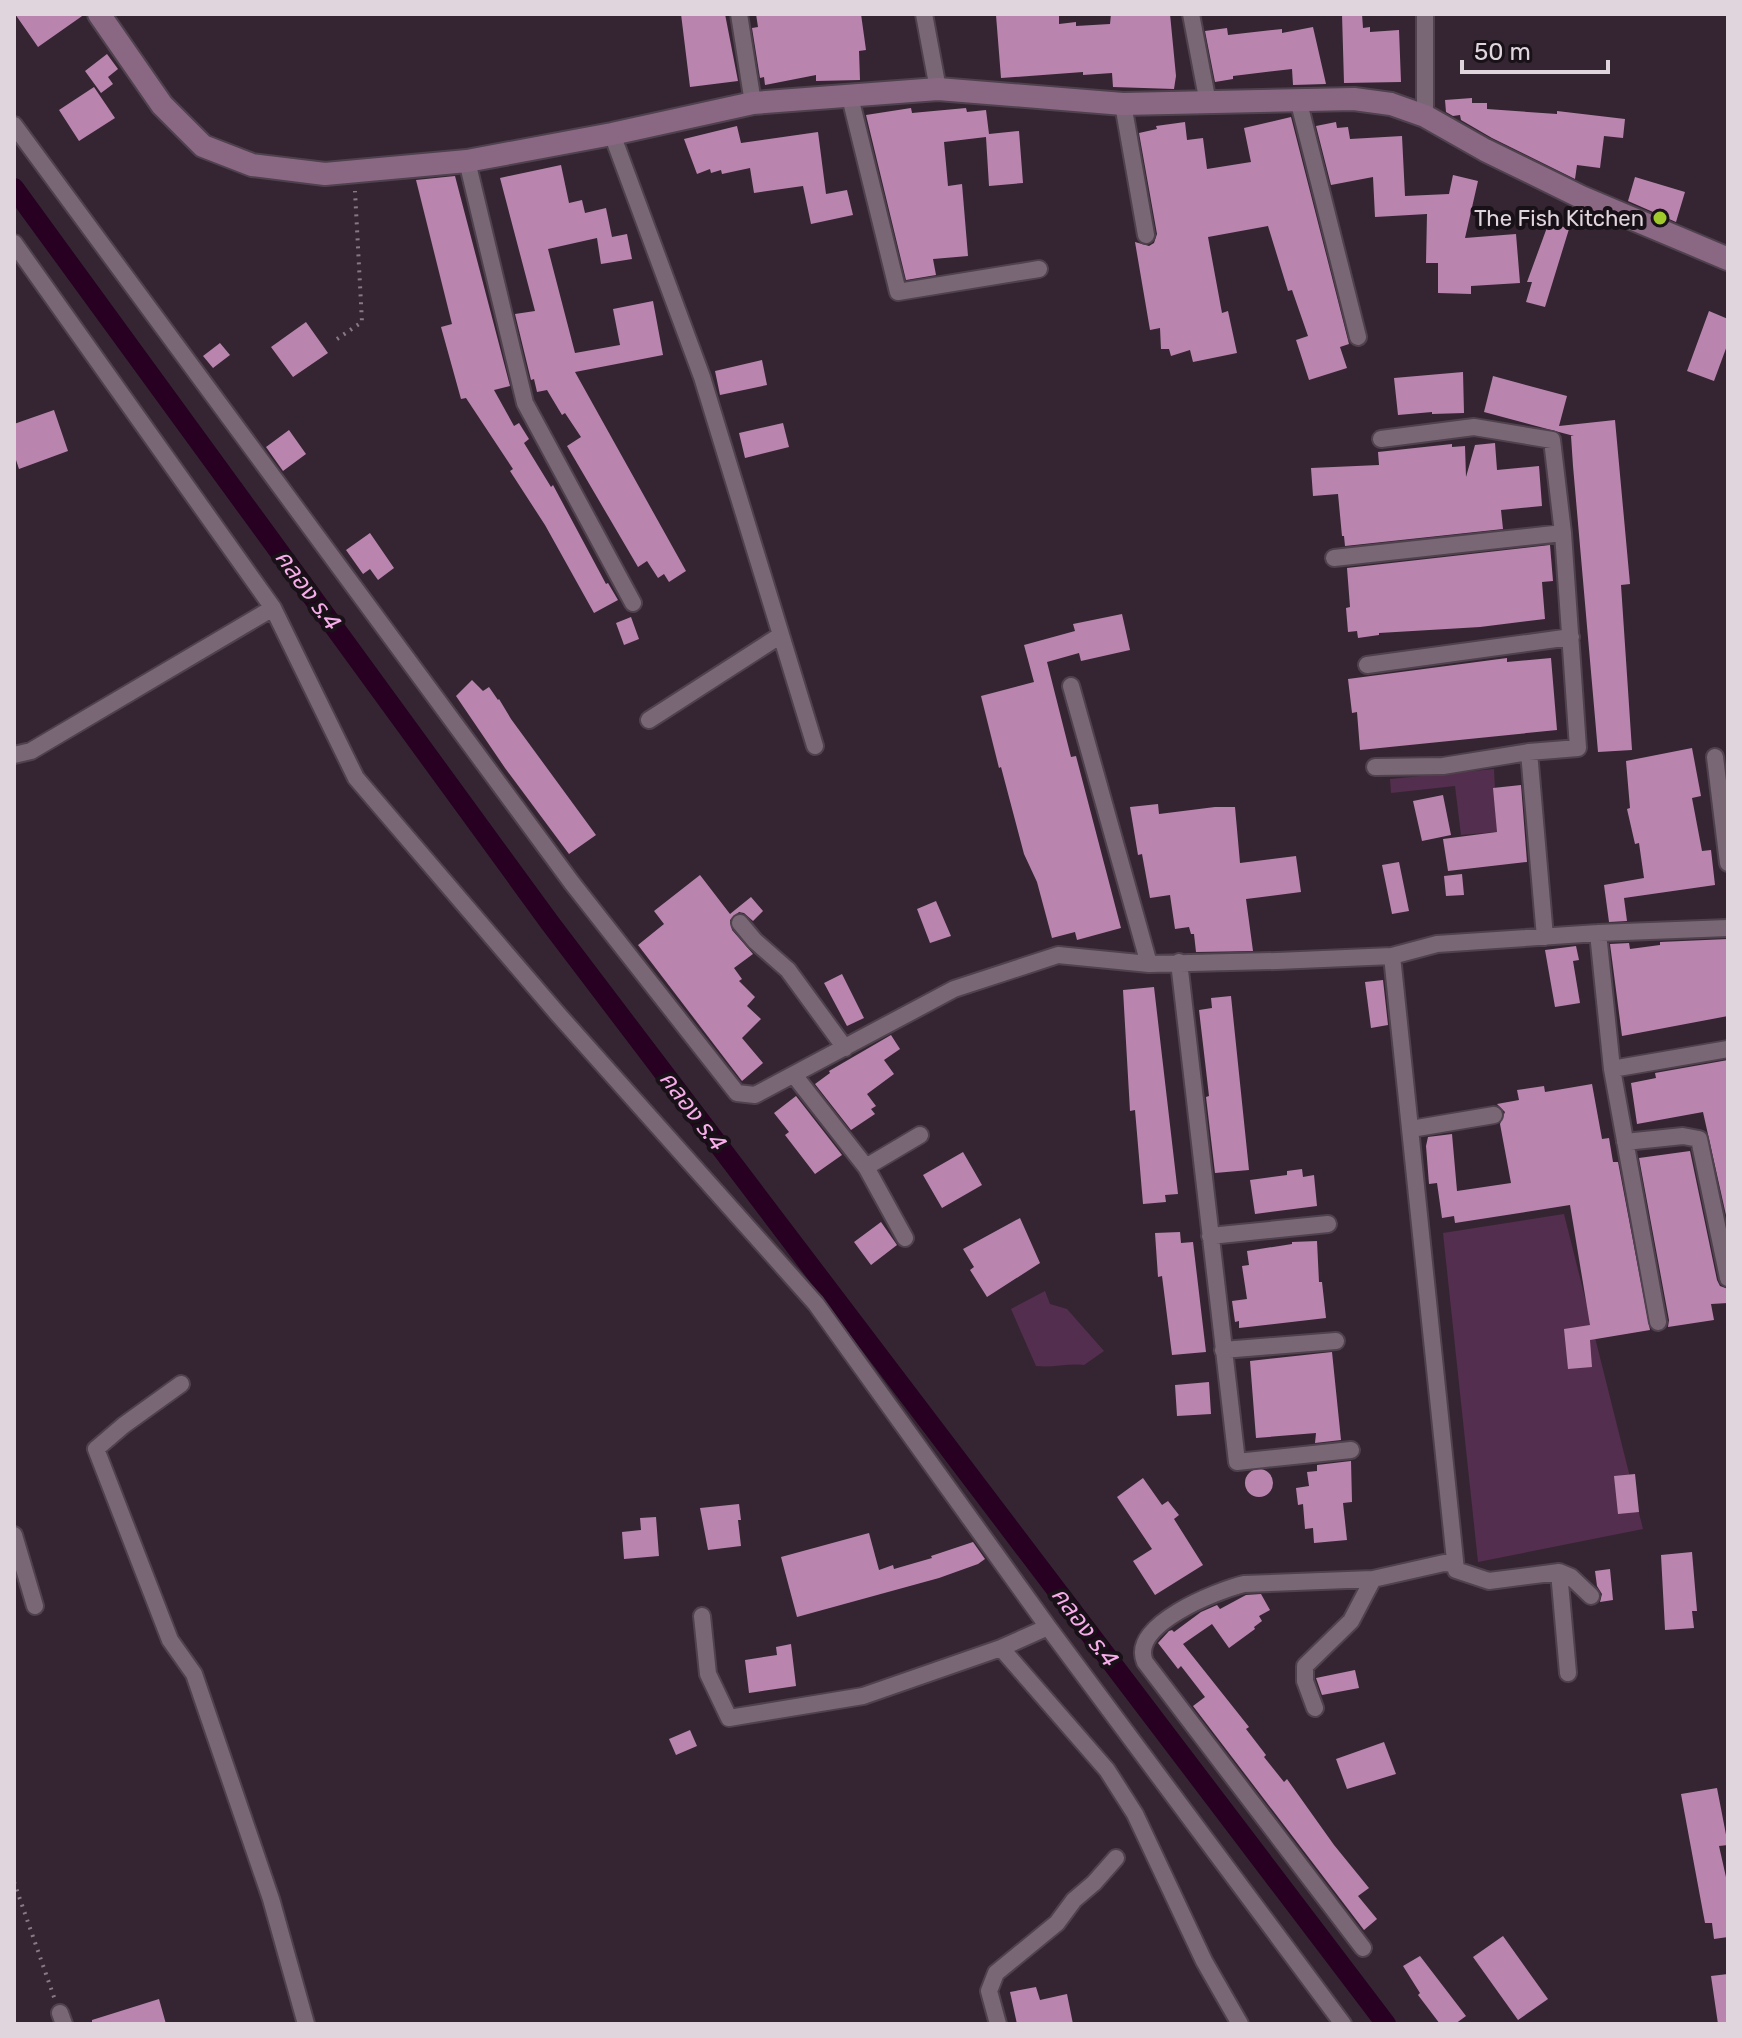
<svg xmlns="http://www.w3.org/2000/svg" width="1742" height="2038" viewBox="0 0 1742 2038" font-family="Rubik,'Noto Sans Thai',sans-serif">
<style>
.green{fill:#542e4e}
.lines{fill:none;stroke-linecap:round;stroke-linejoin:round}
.canal{stroke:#270022;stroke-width:20}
.building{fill:#b985ae}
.street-casing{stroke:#4f414d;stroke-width:20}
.secondary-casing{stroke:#4f414d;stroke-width:26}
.path{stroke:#877984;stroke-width:4;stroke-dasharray:2 6;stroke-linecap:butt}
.street{stroke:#7a6776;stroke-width:16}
.secondary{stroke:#8a6884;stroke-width:22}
.poi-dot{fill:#a0c92b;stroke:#181117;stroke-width:3}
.labels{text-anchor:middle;stroke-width:8;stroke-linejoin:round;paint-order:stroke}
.poi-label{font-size:22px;fill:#e0d4dd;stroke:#181117;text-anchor:end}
.water-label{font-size:24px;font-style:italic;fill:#f7ade9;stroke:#181117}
</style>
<rect width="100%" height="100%" fill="#352532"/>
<!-- green -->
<path class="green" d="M1494 769 1497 832 1461 835 1455 786 1391 793 1390 779Z
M1564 1214 1643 1529 1478 1562 1443 1233Z
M1045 1291 1050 1304 1067 1309 1104 1351 1084 1365C1067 1363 1053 1368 1036 1366L1011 1309Z"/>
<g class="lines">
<!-- canal -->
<path class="canal" d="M14 188 550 923 1386 2024"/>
</g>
<!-- building -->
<path class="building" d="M15 14H85L38 47Z
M681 14H725L738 81 690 87Z
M756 14H861L866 50 859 51 860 80 816 81V75L765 85 764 77 760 78 752 28 758 27Z
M1059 14V24L1076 22V26L1110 24 1111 14H1170L1176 76 1174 89 1113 87 1112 73 1083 75V72L1001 78 996 15Z
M1342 14H1362L1363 28 1370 27V32L1399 30 1401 82 1344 83Z
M1313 27 1326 84 1293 85 1292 69 1233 76V79L1215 82 1205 31 1227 28 1228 35 1282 29V33Z
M107 54 118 69 108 77 113 84 101 93 85 71Z
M94 87 115 118 79 141 59 110Z
M1472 98V103H1487V109L1557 114V111L1625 119 1623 138 1604 136 1600 168 1577 165 1575 179 1492 138 1461 120 1460 115 1453 116 1446 112 1445 100Z
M911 108 912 113 966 108 967 112 986 110 989 134 1019 131 1023 183 989 186 986 137 944 142 948 186 962 184 968 256 933 259 936 275 906 280 866 115Z
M1291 117 1349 344 1340 347 1347 368 1309 380 1296 340 1308 336 1292 290 1288 291 1268 226 1208 237 1222 313 1228 311 1237 353 1193 362 1190 350 1171 356 1169 349H1161L1160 328 1150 330 1135 242 1149 246 1154 243 1157 234 1139 133 1157 129 1156 126 1185 122 1187 140 1203 138 1207 169 1251 162 1244 128Z
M1336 122 1337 128 1348 127 1350 139 1402 136 1405 196 1449 194 1453 175 1478 181 1465 238 1516 234 1520 283 1471 286V294L1438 293V263H1426L1427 214 1375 217 1373 177 1331 185 1316 126Z
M737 126 741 143 818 132 826 194 847 190 853 215 811 224 803 186 754 193 750 168 722 174 721 170 711 173 710 169 697 174 684 139Z
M561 165 569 203 582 200 585 213 606 208 612 237 627 234 632 259 601 264 597 238 548 249 575 353 620 345 613 309 653 301 663 355 575 372 686 571 669 582 664 574 658 578 647 561 638 567 567 446 581 437 565 413 562 415 547 390 537 392 534 379 531 380 515 314 535 311 500 178Z
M455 176 510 386 494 390 514 426 519 423 529 439 524 443 551 487 553 485 606 584 608 583 618 600 594 613 545 525 510 471 513 469 466 398 461 399 441 327 452 324 416 180Z
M1635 177 1685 192 1676 222 1628 201Z
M1549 222 1569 229 1545 307 1526 302 1532 282H1527Z
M1709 311 1728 319V343L1714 381 1687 371Z
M306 322 328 353 293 377 271 347Z
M220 343 230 355 213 368 203 356Z
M762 360 767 385 720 395 715 371Z
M1463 372 1464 413 1432 414V412L1398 415 1394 378Z
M1493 376 1567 396 1559 426 1615 420 1630 584 1621 585 1632 750 1598 752 1573 466 1571 436H1574L1484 412Z
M54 410 68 451 19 469 14 454V424Z
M783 423 789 447 745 458 739 433Z
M289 430 306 454 283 471 266 447Z
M1495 443 1497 470 1539 466 1542 506 1501 510 1503 529 1345 546 1344 536H1342L1338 494 1313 496 1311 468 1379 465 1378 452 1452 444V447L1465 446 1466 477 1475 445Z
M370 533 394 568 378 580 370 569 363 574 346 550Z
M1550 545 1553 581 1542 582 1545 619 1480 627 1379 633V635L1358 638 1357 631 1348 632 1346 608 1350 607 1347 568Z
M1122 614 1130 650 1081 661 1079 653 1047 662 1071 757 1076 756 1121 928 1077 940 1075 932 1052 938 1037 882 1024 854 1001 767 999 768 981 696 1034 682 1024 645 1075 631 1073 624Z
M631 617 639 639 624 645 616 623Z
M1507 658V662L1551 658 1557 730 1360 750 1357 712 1352 713 1348 679Z
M472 680 483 691 489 687 498 700 499 699 511 719 596 835 569 854 505 768 456 696Z
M1692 748 1701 796 1692 798 1702 851 1711 850 1715 885 1624 898 1627 921 1609 922 1604 885 1644 878 1639 843 1635 844 1627 809 1630 808 1626 761Z
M1521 785 1527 862 1448 871 1443 839 1497 832 1493 788Z
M1443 795 1451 835 1422 841 1413 801Z
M1158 804 1159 814 1215 807H1235L1240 863 1296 856 1301 892 1246 899 1253 951 1196 952 1194 934H1191L1189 927 1175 929 1170 895 1150 898 1142 854 1138 855 1130 807Z
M1399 862 1409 911 1392 914 1382 865Z
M1462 874 1464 895 1446 896 1444 876Z
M700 875 730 914 751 897 763 911 753 921 744 913 739 912 730 920 732 930 753 954 734 968 742 979 739 981 755 997 747 1006 761 1019 742 1038 763 1063 742 1081 638 945 664 924 654 911Z
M936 901 951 936 930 943 917 909Z
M1728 939V1016L1622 1036 1610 944 1629 943 1630 949 1660 945V942Z
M1576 946 1579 960 1573 961 1580 1003 1555 1007 1545 950Z
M842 974 864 1018 847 1026 824 983Z
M1383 980 1388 1025 1371 1028 1365 982Z
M1154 987 1178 1194 1165 1195 1166 1202 1143 1204 1135 1110 1130 1111 1123 990Z
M1231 996 1249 1170 1215 1173 1206 1097 1209 1096 1199 1010 1212 1008 1211 998Z
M891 1035 900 1049 884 1060 894 1074 867 1094 876 1106 871 1109 875 1114 851 1130 815 1084 830 1073 829 1071Z
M1728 1060V1224L1703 1112 1637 1124 1631 1083 1656 1078 1655 1073Z
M1592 1084 1602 1139 1609 1138 1613 1162H1618L1650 1330 1590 1340 1592 1367 1568 1369 1564 1329 1590 1325 1570 1205 1455 1223 1454 1216 1442 1218 1437 1183 1429 1184 1426 1146 1428 1137 1452 1134 1457 1191 1511 1183 1500 1124 1505 1112 1497 1104 1519 1100 1517 1090 1544 1086 1545 1092Z
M796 1096 842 1155 815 1174 785 1135 789 1132 774 1113Z
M1690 1151 1717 1280 1720 1286 1728 1289V1303L1711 1304 1714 1320 1668 1327 1669 1320 1639 1158Z
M963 1152 982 1185 942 1208 923 1175Z
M1302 1169 1303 1177 1314 1175 1317 1206 1255 1214 1250 1180 1287 1175V1171Z
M1020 1218 1040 1263 987 1297 970 1270 974 1267 963 1249Z
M881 1222 897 1245 871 1265 854 1242Z
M1180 1232 1181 1243 1193 1242 1206 1352 1172 1355 1162 1276 1158 1277 1155 1233Z
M1317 1241 1319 1282H1322L1326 1318 1239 1328V1321L1235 1322 1232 1301 1247 1299 1242 1266 1249 1265 1247 1251 1292 1244V1242Z
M1332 1352 1341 1440 1315 1443 1316 1433 1256 1438 1250 1361Z
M1209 1382 1211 1414 1177 1416 1175 1385Z
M1351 1461 1352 1502 1343 1503 1347 1540 1314 1543 1313 1528 1305 1529 1303 1504 1298 1505 1296 1488 1309 1486 1307 1472 1317 1471V1465Z
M1245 1483a14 14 0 1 1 28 0a14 14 0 1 1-28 0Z
M1635 1474 1639 1512 1618 1514 1614 1476Z
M1143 1478 1162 1505 1168 1501 1179 1515 1174 1519 1203 1565 1155 1595 1133 1561 1152 1549 1117 1497Z
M739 1504 741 1520H738L741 1546 708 1550 700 1508Z
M656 1517 659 1556 624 1559 622 1532 641 1530 640 1518Z
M869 1533 879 1570 893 1565 894 1569 932 1558 931 1556 973 1542 985 1559 978 1564 939 1578 797 1617 781 1557Z
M1692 1552 1697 1611H1692L1694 1628 1665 1630 1661 1555Z
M1610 1569 1613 1600 1600 1602 1602 1594 1597 1586 1595 1571Z
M1261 1594 1270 1610 1259 1616 1262 1621 1254 1627 1255 1629 1229 1648 1212 1624 1183 1644 1249 1727 1246 1729 1266 1755 1264 1757 1284 1782 1287 1779 1334 1845 1369 1888 1358 1896 1377 1919 1364 1930 1193 1706 1205 1697 1181 1666 1178 1669 1158 1643 1169 1631 1172 1630 1174 1632 1201 1612 1217 1605 1220 1609 1246 1595Z
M791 1644 796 1686 749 1693 745 1660 777 1655 776 1647Z
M1355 1670 1359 1688 1322 1695 1316 1678Z
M690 1730 697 1746 676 1755 669 1739Z
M1384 1742 1396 1774 1347 1789 1336 1759Z
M1717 1788 1728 1845 1719 1846 1728 1886V1937L1714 1939 1712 1923H1705L1681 1794Z
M1503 1936 1548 1999 1518 2020 1473 1957Z
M1420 1956 1466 2016 1455 2024H1440L1418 1995 1420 1993 1403 1966Z
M1728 1974V2024H1718L1711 1976Z
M1036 1987 1040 2000 1067 1994 1073 2024H1017L1010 1992Z
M159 1999 166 2024H92V2020Z"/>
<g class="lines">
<defs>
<path id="street" d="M739 14 753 103
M924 14 938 89
M1191 14 1208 103
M1425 14V116
M850 97 898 292 1039 269
M1298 99 1358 337
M1123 104 1146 235
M14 125 572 883 737 1093 755 1095 954 989 1058 955 1149 964 1277 961 1392 956 1437 944 1598 933 1728 928
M612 134 702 377 815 746
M467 161 525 403 633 603
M14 243 273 608 356 778 557 1013 816 1304 1048 1627 1343 2024
M1381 439 1474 427 1552 440 1563 533 1578 748 1529 752 1545 937
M1334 558 1563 533
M1367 665 1571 637
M1071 686 1149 964
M649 720 781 635
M14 755 31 751 273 608
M1715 757 1728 863
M1375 767 1443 766 1529 752
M740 923 755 941 788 970 845 1048
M1598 933 1612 1069 1658 1322
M1392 956 1456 1570
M1179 962 1237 1462 1351 1450
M1612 1069 1728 1049
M794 1075 866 1167 905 1238
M1411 1129 1494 1115
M1625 1142 1683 1136 1699 1139 1728 1278
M866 1167 920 1135
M1210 1236 1328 1224
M1223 1350 1336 1341
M181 1384 124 1425 96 1449 170 1640 194 1674 271 1899 306 2024
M14 1535 35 1606
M1559 1572 1568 1673
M702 1616 708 1674 729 1718 863 1696 1001 1648 1048 1627
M1001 1648 1107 1770 1135 1814 1204 1961 1240 2024
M1315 1708 1305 1681V1666L1351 1621 1373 1579
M1363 1948 1145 1662C1129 1625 1216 1591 1244 1584L1373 1579 1444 1563 1455 1564 1456 1570 1489 1581 1559 1572 1571 1577 1591 1596
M60 2013 64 2024
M998 2024 989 1991 996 1973 1057 1923 1074 1900 1094 1883 1116 1858"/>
<path id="secondary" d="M99 14 162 105 203 146 252 165 325 174 467 161 612 134 753 103 938 89 1123 104 1354 99 1391 104 1425 116 1485 150 1581 197 1728 259"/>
</defs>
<!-- street casing -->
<use href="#street" class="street-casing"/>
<!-- secondary casing -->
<use href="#secondary" class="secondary-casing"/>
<!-- path -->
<path class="path" d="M337 339 362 322 355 191
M14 1882 55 2000"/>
<!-- street -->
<use href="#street" class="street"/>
<!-- secondary -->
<use href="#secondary" class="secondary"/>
</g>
<!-- markers -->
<circle class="poi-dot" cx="1660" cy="218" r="8"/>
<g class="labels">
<!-- poi labels -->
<g class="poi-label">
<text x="1644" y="226">The Fish Kitchen</text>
</g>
<!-- water labels -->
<g class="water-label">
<text transform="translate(308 590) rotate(54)" y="8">คลอง ร.4</text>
<text transform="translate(693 1111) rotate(53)" y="8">คลอง ร.4</text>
<text transform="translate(1085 1627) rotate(53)" y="8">คลอง ร.4</text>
</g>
</g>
<!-- border -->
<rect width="1742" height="2038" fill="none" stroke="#e0d4dd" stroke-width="32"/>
<!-- scale -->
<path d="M1462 60v12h146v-12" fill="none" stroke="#e0d4dd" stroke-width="4"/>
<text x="1474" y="60" font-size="24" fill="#e0d4dd" stroke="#181117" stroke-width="6" paint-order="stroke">50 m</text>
</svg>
